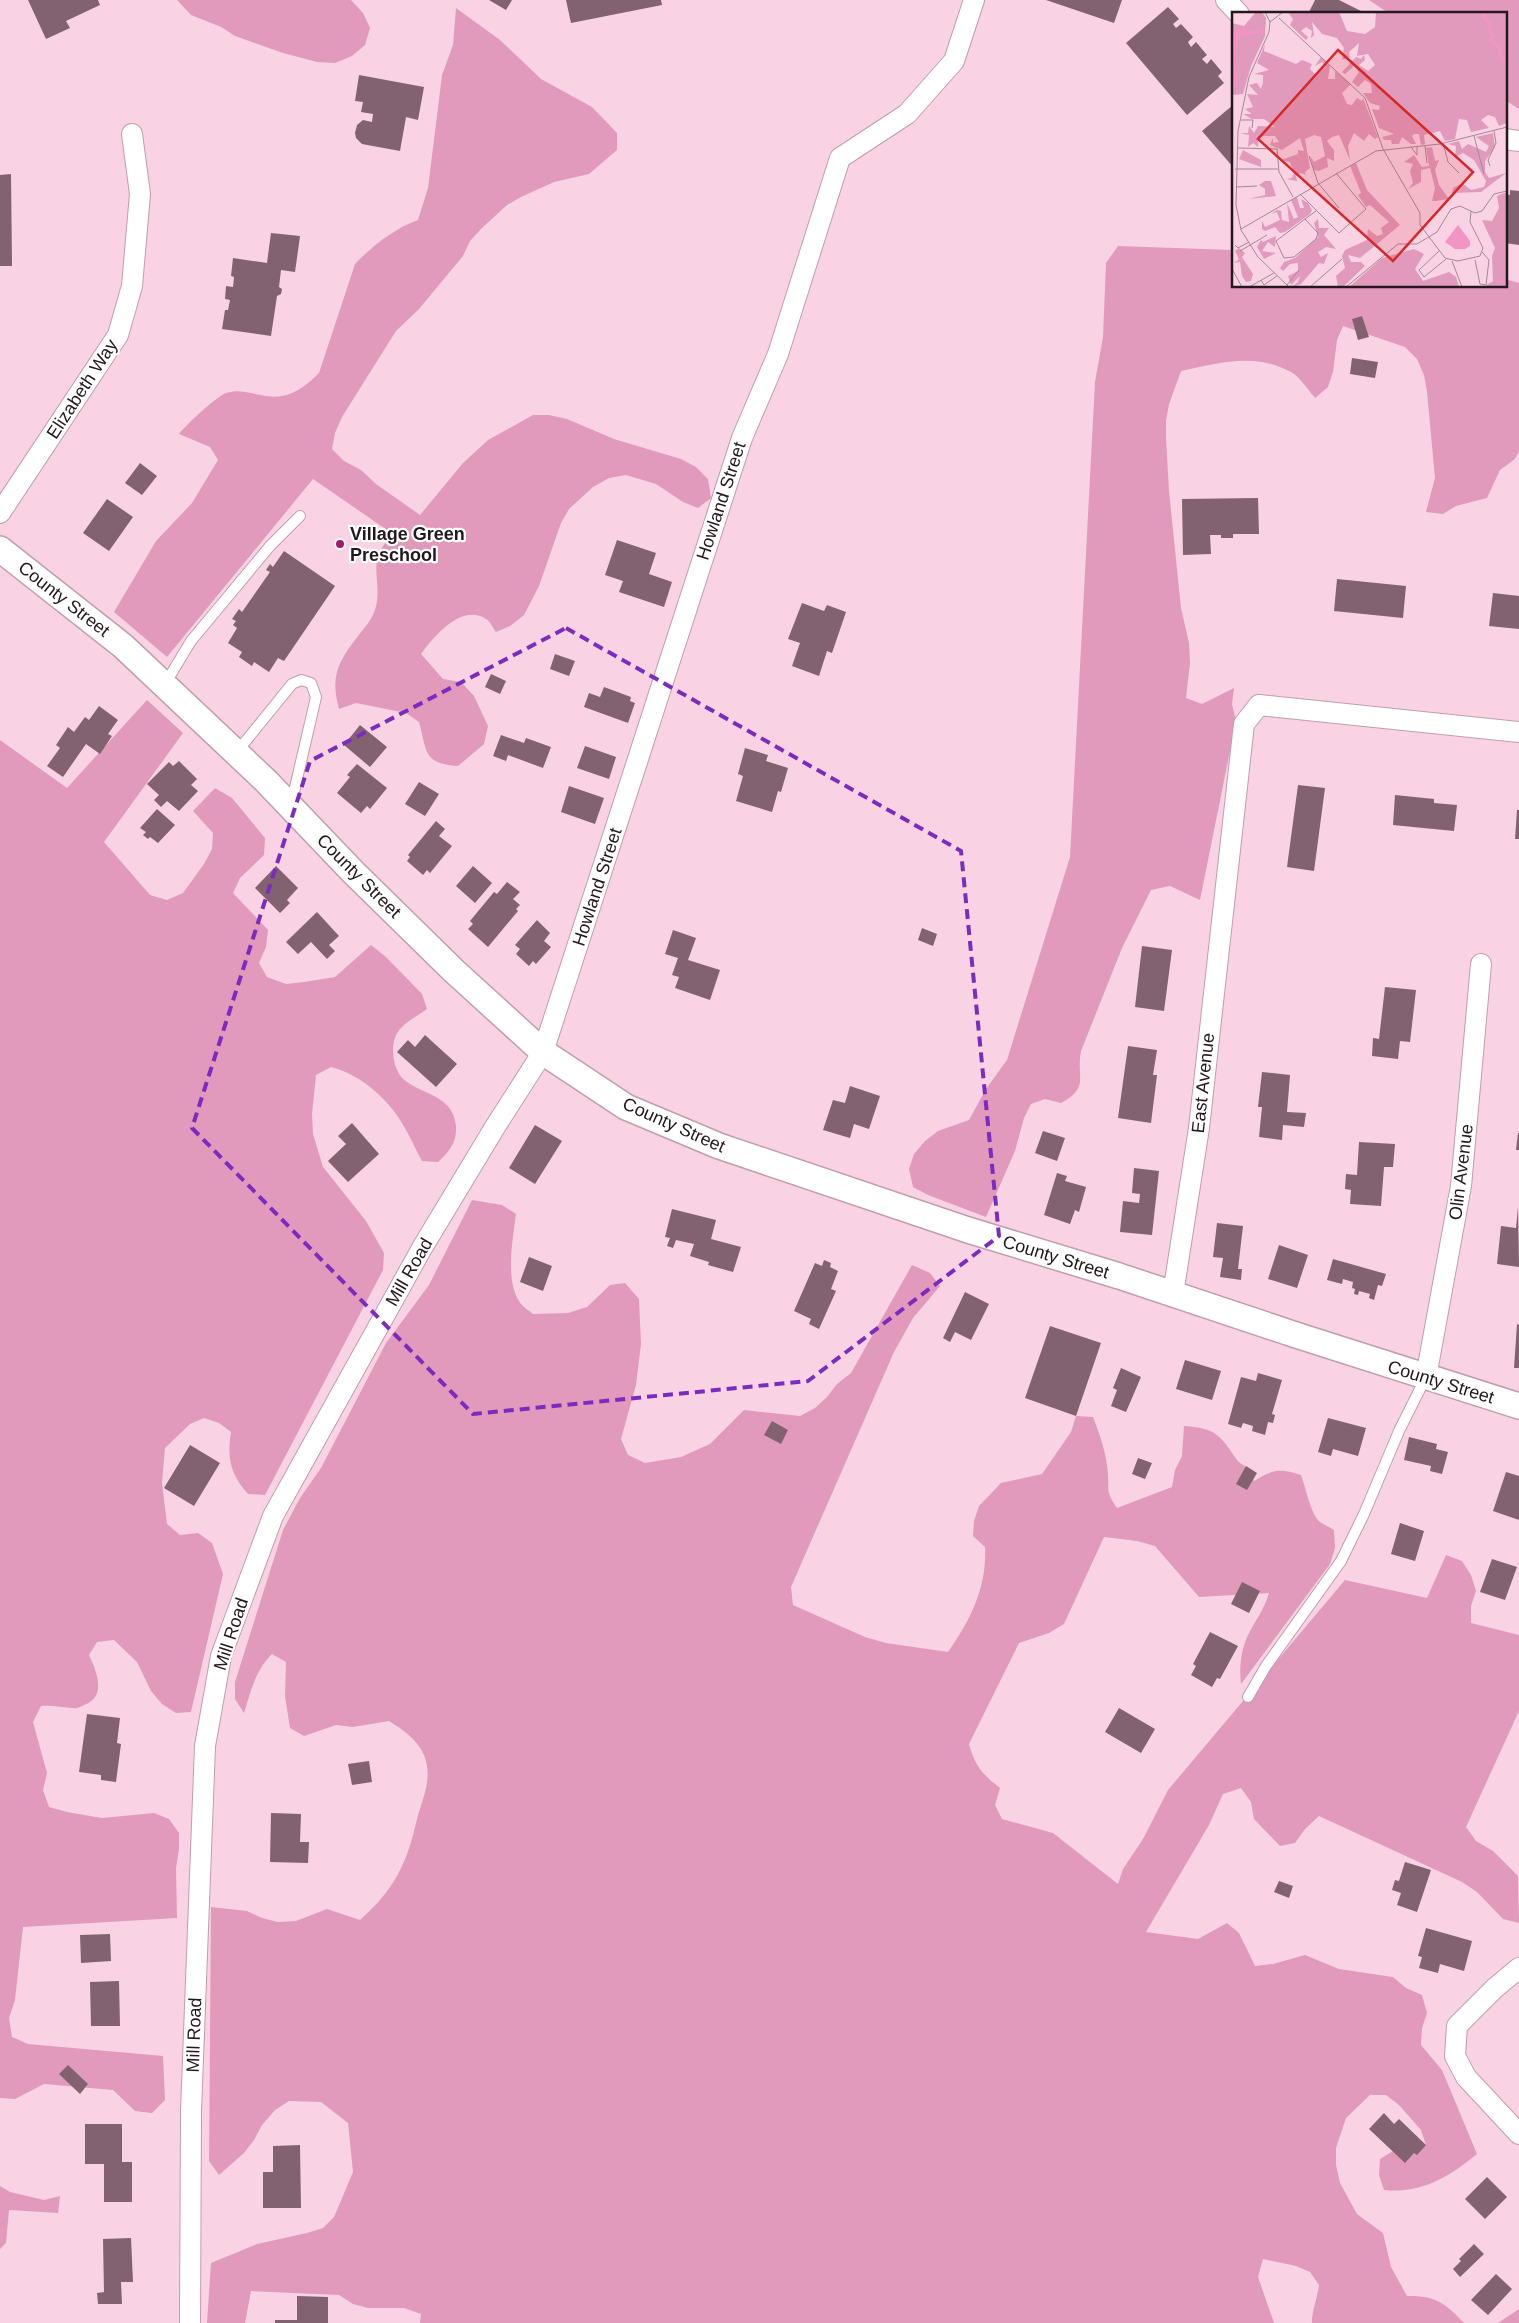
<svg xmlns="http://www.w3.org/2000/svg" width="1519" height="2323" viewBox="0 0 1519 2323" font-family="Helvetica,sans-serif">
<style>
.green{fill:#e19abc}
.building{fill:#826171}
.lines{fill:none;stroke-linecap:round;stroke-linejoin:round}
.service-casing{stroke:#c19dad;stroke-width:12}
.minor-casing{stroke:#c19dad;stroke-width:22}
.tertiary-casing{stroke:#c19dad;stroke-width:28}
.service{stroke:#fff;stroke-width:10}
.minor{stroke:#fff;stroke-width:20}
.tertiary{stroke:#fff;stroke-width:25}
.marked{fill:none;stroke:#7b2cbf;stroke-width:4;stroke-dasharray:10 6;stroke-linejoin:round}
.poi-dot{fill:#9e1a6b;stroke:#fff;stroke-width:2}
.labels{text-anchor:middle;stroke-width:4.5;stroke-linejoin:round;paint-order:stroke}
.street-label{font-size:18px;fill:#24171d;stroke:#fff}
.poi-label{font-size:18px;font-weight:bold;fill:#24171d;stroke:#fff;text-anchor:start}
.inset-river{fill:none;stroke:#f494c4;stroke-width:2.5}
.inset-road{fill:none;stroke:#a48894;stroke-width:1}
.view{fill:#d62828;fill-opacity:0.15;stroke:#d62828;stroke-width:2.5}
.inset-edge{fill:none;stroke:#24171d;stroke-width:2.5}
</style>
<rect width="100%" height="100%" fill="#f9d3e4"/>
<!-- green -->
<path class="green" d="M177 0H351L363 13 370 28 365 45 352 56 335 63 317 62 283 53 235 36 221 27 191 15Z
M1369 0H1519V109L1505 100V14H1390Z
M456 8 500 40 541 79 592 107 617 133V150L589 174 554 182 521 197 507 205 482 228 470 241 463 256 419 309 396 331 342 417 335 433 332 449 344 461 361 470 376 484 420 515 463 463 488 440 533 415H549L567 419 614 439 681 459 696 467 708 479 711 498 698 508 683 502 656 484 626 475 609 478 593 487 569 509 561 523 539 586 524 615 510 626 496 632C493 628 490 621 486 619 462 603 434 636 421 654L443 679 461 682 474 696 488 726 484 744 458 766C423 764 427 751 419 722L406 713 356 703 339 709C330 676 338 662 358 636 365 627 371 621 375 610 384 581 364 561 392 536L387 530 313 479 167 657 114 612 156 541 192 503 218 460 210 447 179 434C186 425 217 396 226 393 239 389 248 393 261 395 286 401 302 390 319 373L355 264C372 246 395 228 418 220L428 188 442 75 453 45Z
M1118 246 1233 250V286H1505V279L1519 283V451L1515 459 1500 470 1487 498 1456 506 1443 514 1426 512 1435 478 1427 392 1424 375 1417 359 1405 347 1343 326 1337 340 1333 372 1328 387 1315 398C1308 390 1300 377 1291 372 1255 352 1218 363 1181 371L1169 404 1166 421V438L1169 491 1181 608 1189 643 1190 663 1186 698 1202 704 1234 688 1232 704 1236 721 1200 900 1170 886 1151 890 1122 948 1081 1051C1076 1078 1090 1087 1061 1103L1045 1099 1031 1104 1024 1118 1015 1151 986 1217 928 1195 913 1187 909 1169 914 1154 925 1141 938 1131 969 1120 986 1089 1007 1060 1070 857 1095 382 1103 337 1106 263Z
M147 700 183 733 104 842 150 895 167 900 183 893 204 864 212 849 213 833 193 811 215 788 232 798 265 838 264 855 240 878 233 893 268 930 266 947 259 963 267 977 286 984 304 982 335 977 371 945 386 957 422 994 427 1009C419 1015 409 1020 402 1027 395 1033 393 1043 393 1051 393 1059 395 1067 399 1074 413 1095 453 1091 456 1126 457 1142 449 1152 438 1162L422 1161C416 1151 412 1140 406 1130 391 1101 362 1075 331 1067L316 1075 312 1114 313 1134 323 1167 366 1221 384 1253 383 1270 265 1495 248 1494C230 1474 227 1458 231 1432L219 1423 204 1418 190 1424 165 1448 162 1483 167 1524 180 1535 198 1533 212 1543 223 1574 191 1712 176 1713 162 1704 151 1691 137 1662 114 1640 97 1642 89 1655C97 1672 107 1697 84 1705 80 1707 76 1709 73 1708 62 1708 53 1705 41 1706L33 1722 47 1773 43 1790 49 1807 67 1812 102 1818 154 1813 169 1819 179 1833V1849L176 1868 177 1918 23 1927 15 2000 9 2018 12 2037 28 2044 163 2056 165 2100 152 2113 135 2111 113 2090 44 2084 15 2099 0 2098V740L67 788Z
M472 1200 502 1205 516 1214C513 1239 504 1282 521 1304 524 1308 530 1311 533 1314L568 1313 587 1307 610 1285 625 1283 639 1299 641 1344 636 1385 621 1439 628 1455 645 1463 681 1457 710 1444 744 1410 800 1416 815 1408 827 1397 837 1384 851 1373 912 1265 930 1273 940 1286 913 1318 894 1352 791 1587 793 1605 865 1637 886 1643 948 1652C971 1619 987 1587 985 1547L973 1536 974 1521 979 1506 1001 1483 1042 1474 1071 1432 1076 1416 1093 1417C1100 1435 1107 1455 1108 1475 1109 1493 1106 1491 1117 1508L1172 1487 1175 1470 1182 1456 1184 1426C1216 1428 1220 1435 1237 1460 1240 1464 1243 1464 1246 1467 1250 1470 1252 1477 1254 1481 1273 1469 1280 1468 1301 1475 1306 1488 1310 1513 1320 1522 1324 1525 1330 1527 1334 1530L1335 1548 1330 1564 1241 1684C1239 1668 1241 1650 1248 1635 1256 1619 1264 1610 1269 1593L1199 1597 1155 1546 1137 1541 1104 1537 1064 1624 1049 1633 1019 1643 969 1744C975 1766 982 1774 1000 1788L995 1805 1002 1819 1053 1833 1118 1884 1123 1869 1143 1839 1168 1790 1345 1580 1427 1598 1446 1555 1462 1561 1471 1575 1476 1591 1471 1606V1623L1519 1635V1711L1466 1827 1476 1841 1493 1851 1518 1876 1519 1923 1503 1919 1477 1892 1462 1882 1319 1816 1305 1829 1295 1843 1280 1846 1254 1819 1251 1802 1241 1788 1223 1794 1209 1825 1146 1932 1198 1939 1227 1923 1239 1933 1255 1966 1273 1964 1305 1955 1339 1969 1393 1977 1406 1988 1422 1995 1427 2013 1422 2028 1421 2045 1442 2070 1477 2154C1449 2177 1421 2194 1384 2190L1379 2175 1380 2159 1393 2151 1414 2153 1426 2145 1421 2130 1399 2105 1386 2095H1370L1346 2118 1336 2148V2165L1340 2183 1357 2214 1383 2233 1391 2267 1407 2296C1434 2295 1446 2303 1464 2323H1312C1311 2315 1318 2295 1319 2285L1310 2272 1296 2266 1263 2259 1258 2277 1274 2323H420L421 2314 404 2308H368L353 2304 339 2295 251 2291 245 2323H207L211 2263 257 2244 307 2233 323 2228 334 2217 353 2172 348 2123 321 2102 289 2101 275 2110 262 2125 254 2140 244 2153 219 2175 209 2161 211 1907 247 1911 262 1918 278 1922 296 1921 327 1909 360 1920C395 1889 407 1863 417 1819 423 1797 433 1778 424 1755 417 1739 403 1730 389 1721L353 1727 336 1725 304 1736 290 1728 285 1696 286 1662 272 1654C255 1671 251 1691 244 1713L235 1699V1682L283 1530 300 1498 321 1468 386 1343 429 1285Z
M0 2186 10 2192 44 2200 60 2196 58 2213 9 2210 6 2243 0 2249Z
M1519 2309V2323H1498Z"/>
<!-- building -->
<path class="building" d="M28 0H98L100 5 66 21 70 28 46 39Z
M489 0H512L506 10Z
M566 0H661L662 5 571 23Z
M1046 0H1122L1114 23Z
M1315 0H1339L1367 14H1308Z
M1168 7 1179 19 1173 24 1176 28 1181 24 1193 37 1188 42 1191 47 1196 42 1207 55 1202 59 1207 64 1211 59 1222 72 1218 76 1224 83 1187 115 1126 43Z
M359 75 424 87 418 120 406 117 400 151 362 144 356 138 355 133 357 125 363 120 372 122 373 114 361 112 363 102 355 101Z
M1233 105V167L1202 131Z
M11 174 12 266H0V175Z
M1510 190 1519 191V245L1505 243V194L1510 195Z
M271 233 300 236 295 272 281 270 279 287 282 289 281 294 277 296 271 336 222 329 225 310H228L230 300 225 299 226 286 233 287 234 277 231 276 233 258 267 263Z
M1362 316 1369 337 1358 340 1352 319Z
M1352 358 1378 362 1375 378 1350 374Z
M140 463 157 476 142 495 125 483Z
M1258 498 1259 534H1233V538H1221V535H1210L1211 554 1183 555 1182 499Z
M107 499 133 517 109 551 83 533Z
M617 540 656 553 649 574 672 582 664 607 619 592 623 581 605 575Z
M284 551 335 586 284 661 278 658 269 672 254 662 252 666 239 657 242 652 228 643 237 628 233 625 236 621 232 619 239 609 242 612 270 572 266 570 270 564 273 567Z
M1337 579 1406 586 1403 618 1334 611Z
M1493 593 1519 596V629L1489 626Z
M802 603 824 611 827 605 846 612 832 653 827 651 819 676 792 666 800 643 788 639Z
M555 654 575 661 569 676 550 669Z
M491 674 506 681 500 694 485 687Z
M604 687 631 697 630 701 635 703 628 723 584 707 589 693 600 697Z
M99 706 118 720 108 734 112 736 100 754 86 744 63 777 47 766 60 748 56 745 68 727 74 732 85 717 89 720Z
M360 725 387 747 370 767 344 745Z
M501 735 524 743 526 738 551 747 543 768 508 755 506 761 493 756Z
M585 746 616 757 609 779 577 768Z
M745 748 768 755 766 761 788 768 781 792 778 791 772 812 736 801 743 776 738 774Z
M179 761 197 779 191 785 198 791 179 811 167 801 161 807 154 800 159 795 147 784 169 762 173 766Z
M357 764 387 788 370 809 367 806 361 813 337 793 350 777 347 775Z
M419 782 439 794 425 816 405 804Z
M1298 785 1325 788 1314 871 1287 867Z
M569 786 604 798 595 824 561 812Z
M1395 795 1434 799V803L1457 805 1454 831 1393 825Z
M157 809 175 825 158 843 150 837 148 839 143 835 146 832 140 828Z
M1517 810H1519V839H1515Z
M436 821 445 829 439 836 452 846 430 873 427 870 423 875 407 861 410 857 408 855Z
M276 866 298 888 287 900 290 903 280 913 255 888Z
M473 866 492 883 475 903 456 886Z
M507 882 520 892 513 899 520 905 516 909 518 911 488 947 468 929 473 924 470 921 494 892 497 894Z
M317 912 339 936 329 945 335 951 327 959 311 942 298 954 286 942Z
M537 920 550 933 544 941 551 947 536 964 533 961 529 966 516 954 520 949 515 945Z
M922 928 937 934 933 946 918 940Z
M673 930 696 938 688 960 720 970 710 1000 675 988 679 977 672 975 678 958 665 954Z
M1142 946 1172 950 1164 1011 1135 1007Z
M1385 987 1416 990 1410 1042 1400 1041 1398 1059 1372 1056 1373 1038 1379 1039Z
M425 1035 457 1064 436 1087 397 1052 408 1040 415 1047Z
M1128 1046 1157 1050 1153 1075H1157L1151 1123 1118 1118Z
M1262 1072 1290 1075 1287 1112 1306 1113 1304 1127 1283 1125 1282 1140 1259 1137 1262 1107H1258Z
M850 1086 880 1096 869 1129 854 1124 850 1138 823 1130 833 1100 845 1103Z
M352 1123 379 1154 348 1182 328 1161 346 1144 338 1136Z
M535 1125 562 1141 535 1184 509 1168Z
M1043 1131 1065 1138 1057 1161 1035 1153Z
M1518 1133H1519V1150H1516Z
M1359 1142 1395 1144 1393 1167H1384L1381 1206 1350 1204 1351 1190 1345 1189 1346 1174 1357 1175Z
M1134 1168 1159 1171 1152 1235 1120 1232 1123 1201 1139 1203 1140 1194 1132 1193Z
M1057 1173 1067 1176 1065 1181 1086 1187 1079 1212 1075 1210 1070 1224 1044 1215Z
M1518 1207 1519 1267 1497 1264 1501 1226 1516 1228Z
M672 1209 716 1220 711 1239 741 1247 733 1272 708 1265 709 1262 690 1256 694 1244 676 1240 673 1248 667 1246 670 1238 665 1237Z
M1217 1223 1243 1226 1238 1269H1242L1241 1280 1220 1277 1223 1258 1213 1257Z
M1279 1245 1308 1255 1297 1288 1268 1279Z
M529 1257 552 1266 543 1291 520 1282Z
M1333 1259 1386 1274 1382 1286 1378 1285 1374 1300 1369 1298 1370 1294 1359 1291 1358 1295 1354 1294 1355 1289 1352 1288 1353 1282 1343 1279 1342 1284 1327 1280Z
M824 1260 831 1263 830 1267 838 1271 831 1289 836 1291 819 1329 809 1324 811 1319 794 1311 815 1263 822 1266Z
M965 1292 989 1304 971 1340 955 1332 950 1342 943 1338Z
M1517 1324 1519 1325V1368H1514Z
M1050 1326 1101 1343 1076 1416 1025 1398Z
M1185 1360 1221 1371 1212 1400 1176 1389Z
M1121 1368 1141 1377 1126 1412 1111 1406 1117 1390 1113 1388Z
M1258 1373 1282 1380 1272 1414 1275 1415 1273 1423 1268 1422 1265 1435 1252 1431 1253 1426 1243 1423 1241 1428 1228 1424 1241 1377 1256 1381Z
M1328 1418 1366 1428 1358 1456 1333 1449 1331 1456 1318 1452Z
M772 1421 788 1430 781 1444 764 1435Z
M1409 1437 1437 1444 1436 1449 1448 1452 1442 1474 1430 1471 1431 1466 1404 1460Z
M190 1445 220 1463 194 1506 164 1488Z
M1138 1458 1152 1463 1145 1479 1132 1474Z
M1246 1466 1257 1473 1247 1490 1236 1484Z
M1506 1472 1519 1476V1520L1493 1511Z
M1400 1523 1424 1531 1415 1561 1391 1554Z
M1492 1559 1517 1567 1505 1600 1480 1592Z
M1242 1582 1260 1591 1249 1613 1231 1604Z
M1210 1632 1238 1646 1220 1679 1217 1678 1212 1687 1191 1675 1196 1666 1193 1664Z
M1119 1708 1155 1729 1141 1753 1105 1732Z
M87 1714 120 1718 117 1743 121 1744 116 1782 101 1780V1775L79 1772Z
M369 1761 372 1782 352 1785 348 1764Z
M271 1813 301 1814 300 1842H309L308 1863 270 1862Z
M1405 1862 1431 1870 1417 1912 1397 1905 1401 1893 1392 1890 1395 1880 1399 1881Z
M1279 1881 1293 1886 1289 1898 1274 1892Z
M1426 1928 1472 1941 1464 1971 1440 1964 1438 1973 1419 1968 1422 1957 1418 1956Z
M110 1934 111 1961 81 1963 80 1935Z
M119 1981 120 2026H91L90 1982Z
M68 2065 88 2084 80 2094 59 2074Z
M1384 2113 1394 2124 1399 2119 1426 2145 1417 2155 1414 2153 1405 2163 1369 2129Z
M85 2124H122V2162H132V2202H104V2164H85Z
M300 2145 301 2208H263V2172H273V2146Z
M1487 2177 1507 2197 1485 2219 1465 2199Z
M131 2238 133 2282H121L122 2304H98L97 2293 104 2292 103 2239Z
M1474 2244 1484 2254 1460 2277 1453 2269 1461 2261 1459 2259Z
M1496 2274 1512 2289 1488 2315 1471 2300Z
M297 2296 328 2297V2323H275V2320H297Z"/>
<g class="lines">
<defs>
<path id="service" d="M165 684 191 641 270 546 300 516
M236 753 292 684 301 680 311 683 316 697 291 805
M1248 1697 1266 1666 1341 1561 1364 1514 1399 1431 1426 1377"/>
<path id="minor" d="M1226 0 1239 14
M1505 139 1519 141
M0 513 118 335 132 286 140 194 132 134
M1173 1294 1199 1128 1244 724 1259 705 1519 732
M1426 1377 1461 1186 1481 964
M1519 1968 1495 1988 1457 2026 1455 2056 1466 2077 1519 2134
M190 2323 191 2111 205 1746 221 1656 273 1516 422 1248 495 1127 543 1052 742 438 778 354 840 158 907 114 954 61 974 0"/>
<path id="tertiary" d="M0 549 123 646 266 781 353 872 454 971 543 1052 626 1107 719 1146 968 1230 1119 1276 1299 1336 1519 1406"/>
</defs>
<!-- service casing -->
<use href="#service" class="service-casing"/>
<!-- minor casing -->
<use href="#minor" class="minor-casing"/>
<!-- tertiary casing -->
<use href="#tertiary" class="tertiary-casing"/>
<!-- service -->
<use href="#service" class="service"/>
<!-- minor -->
<use href="#minor" class="minor"/>
<!-- tertiary -->
<use href="#tertiary" class="tertiary"/>
</g>
<!-- marked area -->
<path class="marked" d="M566 628 961 851 999 1236 808 1381 473 1414 192 1128 310 761Z"/>
<!-- markers -->
<circle class="poi-dot" cx="340" cy="544" r="5"/>
<g class="labels">
<!-- street labels -->
<g class="street-label">
<text transform="translate(82 389) rotate(-57)" y="6">Elizabeth Way</text>
<text transform="translate(721 501) rotate(-72)" y="6">Howland Street</text>
<text transform="translate(64 599) rotate(38)" y="6">County Street</text>
<text transform="translate(359 876) rotate(45)" y="6">County Street</text>
<text transform="translate(597 887) rotate(-72)" y="6">Howland Street</text>
<text transform="translate(1203 1083) rotate(-84)" y="6">East Avenue</text>
<text transform="translate(674 1125) rotate(24)" y="6">County Street</text>
<text transform="translate(1461 1172) rotate(-83)" y="6">Olin Avenue</text>
<text transform="translate(1056 1257) rotate(17)" y="6">County Street</text>
<text transform="translate(409 1272) rotate(-60)" y="6">Mill Road</text>
<text transform="translate(1441 1382) rotate(17)" y="6">County Street</text>
<text transform="translate(231 1634) rotate(-72)" y="6">Mill Road</text>
<text transform="translate(194 2035) rotate(-88)" y="6">Mill Road</text>
</g>
<!-- poi labels -->
<g class="poi-label">
<text x="350" y="540">Village Green<tspan x="350" dy="21">Preschool</tspan></text>
</g>
</g>
<!-- overview -->
<g transform="translate(1232 12)">
<rect width="275" height="275" fill="#f9d3e4"/>
<path d="M24 0H30L34 6 33 24 19 54 11 82 0 83V11L12 14ZM56 0H107L115 19 133 22 143 15 144 0H275V111L267 114 263 105 256 103 249 108 257 116 239 120 235 108 227 107 223 127 213 129 208 119 192 123 193 132 189 133 187 122H182L180 124 184 132H179L170 125 167 132H160L159 128H152L150 125 162 122 147 116 140 97 147 98 148 94 138 91 131 81H140L139 72 133 68 126 75 120 70 127 60 122 54 113 62 110 60 124 45 129 47 132 43 133 48 127 53 136 59 143 53 136 42 125 44 127 31 117 40 118 45 110 48 112 36 105 26 90 22 80 10 82 23 79 26 80 19 74 15 69 19 76 25 74 28 58 13 61 7ZM33 32 32 39 64 52 70 48 80 52 78 57 84 63 94 54 90 50 83 54 89 45 98 54 96 67H103V59L119 72 110 81 115 92 120 93 125 86 130 89 131 86 146 125 143 127 137 122 132 129 122 121 116 134 118 148 107 123 100 125 95 129 102 138V149L95 146 96 155 87 159 82 158 78 144 82 150 93 144 89 125 82 123 73 127 78 156 73 160 74 163 69 161 64 164 65 169 54 167 60 166 62 161 58 150 49 148 66 142V138L72 139 68 126 50 138 38 133 41 126V131L47 130 43 124H27L26 135 21 131 16 135 17 123 8 121H16L17 114 22 121 26 114 43 115 32 107H20L11 102H20L13 97 21 95 15 82 26 83 17 73 25 71 29 77 31 71V63L22 62 37 58 25 51ZM261 121 263 135 253 149V160L257 166 274 161 249 180 220 181 221 176 230 171 239 178 252 175 254 169 242 148 231 141 223 145 224 134 216 132 227 129 230 137 236 132 254 140 257 134 244 125ZM200 135 203 149 207 148 203 158 207 173 217 187 204 189H200L203 176 198 156 189 158V170L176 177 181 171 178 159 181 152 172 150 182 143 190 155 197 154 194 136ZM11 138 29 148V155L7 147ZM124 151 135 178 168 213 128 246 116 243 119 250H129L133 254 111 275H106L104 264 113 256 110 244 113 238 135 228 136 217 145 224 151 222 149 216 157 210 138 193 134 195 126 183 129 181 118 154ZM33 169H39L44 184 16 187 33 183V177L27 173ZM275 180V275H252L261 269 260 244 263 236 250 208 260 209 267 196 265 184ZM65 185 68 196H72L69 187 76 191 80 198 78 202 53 220 48 221 43 215 33 219 30 217V209L33 215 48 208 45 200 39 202 45 198 49 199 50 208 57 210 55 191 62 207 66 205 59 188ZM86 207 87 216H97L92 223 104 237 94 235 86 240 89 245 96 241 92 252 87 251 69 272 60 275 66 270 68 264 59 273 56 264 66 259V251L58 252 51 259 48 256 52 250 63 246 86 225 82 211ZM44 224 43 235 36 230 30 239 44 241 32 247 25 235 29 228 31 230ZM7 236 13 241 10 245 21 262 19 269 14 270 10 264 8 250 2 251 7 247 3 239ZM182 237 192 242 183 257 191 269 217 260 224 265 227 275H117L150 246Z" fill="#e19abc"/>
<path d="M29 12 32 21 30 22 20 21 7 25 3 46 5 72 0 79V18L29 19ZM226 213 238 229V234L233 237H223L213 230Z" fill="#f494c4"/>
<path class="inset-river" d="M254 0 251 5 259 12 256 16 261 24 259 28 268 36V44L275 50"/>
<path class="inset-road" d="M33 0 38 10 37 20 17 65 6 119 4 193 9 218 26 245 57 275M47 6 133 86 151 137 188 201V213L213 246 226 249 248 244 251 236 238 210 239 199M38 10 51 0M9 108H21L20 116M242 124 252 162M211 131 216 150 227 161M193 134 195 151M179 135 185 143V135M6 136 45 137 47 160 61 185M77 144 86 171 107 196M258 154 256 148 264 131 262 119M3 157H46M5 175 25 174M68 182 107 221 134 197 104 161M73 207 44 229 52 246 62 245 84 227 86 221 73 207 84 199M9 217 144 139 208 132 275 115M3 233 6 236 17 230M8 239 35 223M207 239 187 258 192 265 214 247M243 248 248 272 254 273 257 248 250 240M220 249 230 275M0 257 10 275M29 268 32 273 45 264M55 273 67 258M17 275 42 261M78 275 110 247M114 275 166 232H185L205 220 219 197 228 194 243 201 250 199 262 182 275 179"/>
<path class="view" d="M106 38 241 160 161 249 26 127Z"/>
<rect width="275" height="275" class="inset-edge"/>
</g>
</svg>
